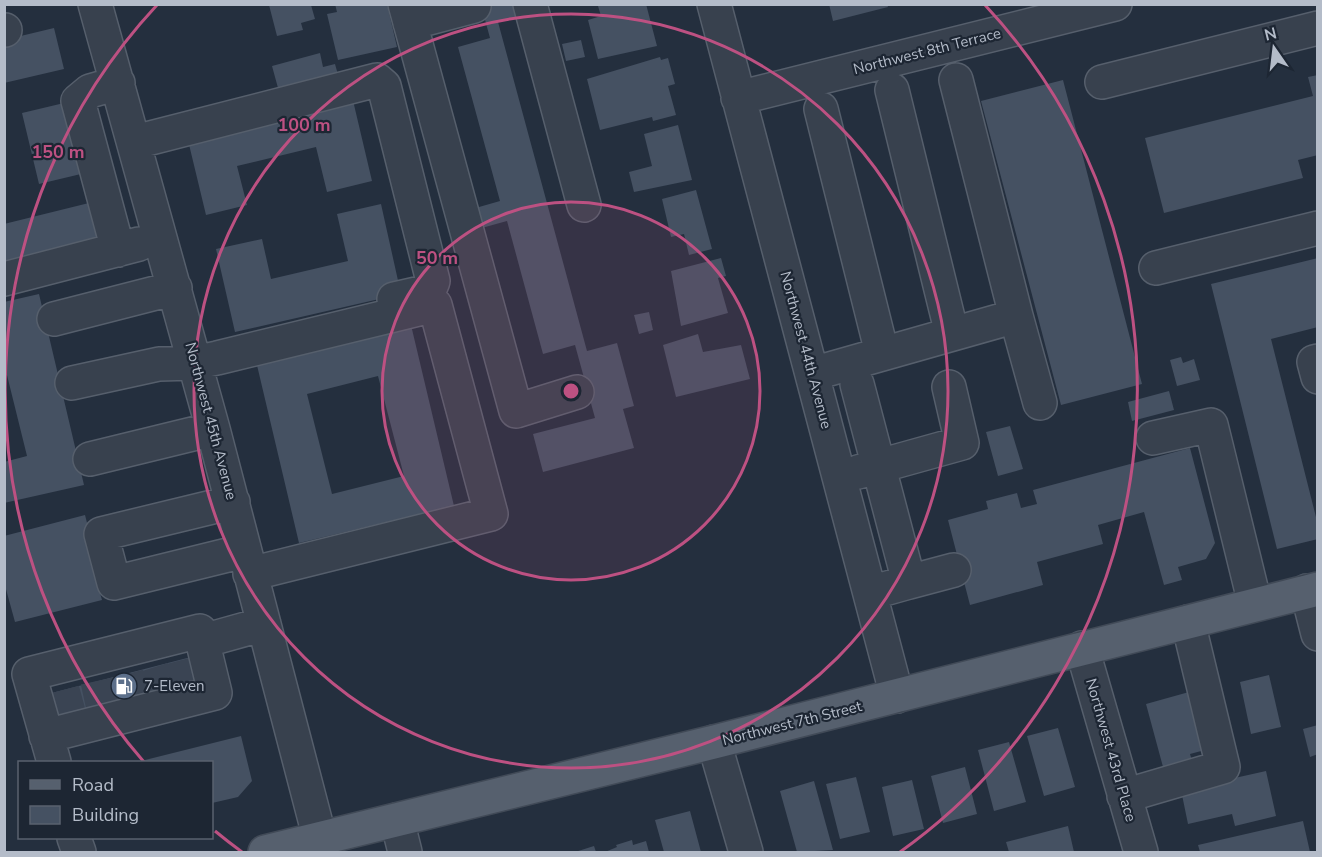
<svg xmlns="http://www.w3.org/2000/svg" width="1322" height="857" viewBox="0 0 1322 857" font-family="'Nunito Sans',sans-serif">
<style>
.building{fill:#455162;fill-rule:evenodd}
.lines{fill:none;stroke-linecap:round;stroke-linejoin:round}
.minor-tunnel{stroke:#3a4453;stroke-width:33;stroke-dasharray:33 16;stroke-linecap:butt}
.minor-casing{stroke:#565f6c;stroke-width:36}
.major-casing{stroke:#414a57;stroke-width:36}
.minor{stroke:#38414e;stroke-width:33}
.major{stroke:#56606e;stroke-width:33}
.ring{fill:none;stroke:#bd5182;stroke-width:3}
.labels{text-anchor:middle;stroke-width:4.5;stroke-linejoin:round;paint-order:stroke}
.street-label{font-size:15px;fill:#b4bcc9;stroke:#1d2633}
.poi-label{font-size:15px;fill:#b4bcc9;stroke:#1d2633;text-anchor:start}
.centre{fill:#bd5182;stroke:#1d2633;stroke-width:3}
.ring-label{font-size:18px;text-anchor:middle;font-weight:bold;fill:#bd5182;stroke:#1d2633;stroke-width:4.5;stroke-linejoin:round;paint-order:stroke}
</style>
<rect width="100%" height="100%" fill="#242f3e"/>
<!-- building -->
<path class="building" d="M335 4H387L397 47 338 60 327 14 337 12Z
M606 4H646L657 46 598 59 588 20 601 16 598 6Z
M829 4H887L888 7 833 21Z
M269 5H311L315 19 301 23 303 30 277 36Z
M481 5H526L529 14 498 22 587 351 617 343 634 406 623 409 634 448 543 472 533 434 595 418 575 345 543 354 507 221 478 229 472 209 500 201 458 47 490 38Z
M54 28 64 69 4 83V40Z
M581 40 585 57 566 61 562 44Z
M320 53 323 67 335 64 340 82 297 93 294 84 278 88 272 66Z
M660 57 661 60 668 58 675 84 668 86 676 115 653 121 652 117 600 130 587 79Z
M1318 75V155L1298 160 1303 178 1164 213 1145 138 1313 96 1308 77Z
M1063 80 1142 384 1061 405 981 101Z
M351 92 372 181 327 192 316 147 237 166 247 205 206 215 186 132Z
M64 103 81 174 39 184 22 113Z
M678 125 692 180 634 192 629 172 652 166 644 134Z
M696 190 712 249 689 255 684 234 671 237 662 199Z
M97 201 108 245 4 270V224Z
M381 204 401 294 235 332 216 249 262 239 271 279 348 261 337 214Z
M721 258 726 276 718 278 728 313 681 326 671 271Z
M1318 258V327L1271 339 1318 525V539L1277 549 1211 284Z
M39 294 84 485 4 503V462L27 456 4 363V302Z
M649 312 653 330 639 334 634 315Z
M411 325 454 506 299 543 256 361ZM378 376 404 476 332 494 307 394Z
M698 334 703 352 741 345 750 379 676 397 663 345Z
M1181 357 1183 363 1194 359 1200 380 1177 386 1170 360Z
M1169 391 1174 410 1132 421 1128 402Z
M1010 426 1023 469 998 476 986 432Z
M1190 448 1215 543 1206 559 1178 567 1182 580 1164 585 1144 512 1098 525 1103 544 1037 562 1043 585 970 605 948 520 988 509 986 501 1017 493 1021 508 1037 504 1033 490Z
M85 515 96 558 91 560 102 600 15 622 4 582V536Z
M191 657 197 680 46 718 40 696Z
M1269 675 1281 727 1251 734 1240 682Z
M1189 692 1205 750 1190 754 1195 771 1166 778 1146 704Z
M1318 725V754L1310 757 1303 729Z
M1058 728 1075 787 1044 796 1027 736Z
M241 736 252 781 238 797 212 803V762H137Z
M1009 742 1026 802 994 811 978 750Z
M965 767 977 814 943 823 931 776Z
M1266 771 1276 816 1235 826 1232 814 1188 824 1181 790Z
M856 777 870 832 840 839 826 784Z
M912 780 924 829 893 836 882 787Z
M814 781 833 850 797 852 780 791Z
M690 811 701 852H664L655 820Z
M1303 821 1310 852H1200L1198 845Z
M1068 826 1074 852H1009L1006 842Z
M632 840 633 845 646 841 649 852H605L617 847 616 845Z
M594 846 596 852H575Z"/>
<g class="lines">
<!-- minor-tunnel -->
<path class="minor-tunnel" d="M178 661 184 683
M152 668 159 690
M127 674 133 696
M97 681 102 704
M63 690 69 712"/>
<defs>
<path id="minor" d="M95 4 213 429 320 839
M405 4 516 411 577 392
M530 4 584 205
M714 4 897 696
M410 23 474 6
M4 30H5
M1102 82 1318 28
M892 90 952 334
M738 98 1115 4
M821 109 882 353
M135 142 377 80 384 86 433 281 429 291 394 299
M118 250 78 101 90 91 118 83
M1156 268 1318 228
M4 279 139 244
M1016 316 1040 403
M54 319 175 288
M1318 361 1314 362 1318 377
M812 374 1016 316 956 80
M72 383 159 364 194 363 217 358 435 305 491 514 250 574
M857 384 909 582 870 593
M1153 438 1211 425 1255 604
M90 459 213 429
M858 472 962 443 949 387
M233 502 101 534 114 583 244 551
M909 582 954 570
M1307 591 1318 634
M203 641 264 624
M1082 648 1141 852
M46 736 215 693 200 631 29 674 54 762
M714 742 746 852
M1124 796 1223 767 1188 622
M397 820 405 852
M74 838 79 852"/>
<path id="major" d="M265 852 714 742 1318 589"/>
</defs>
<!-- minor casing -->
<use href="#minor" class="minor-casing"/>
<!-- major casing -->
<use href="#major" class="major-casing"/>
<!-- minor -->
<use href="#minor" class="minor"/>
<!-- major -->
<use href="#major" class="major"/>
</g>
<!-- distance rings -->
<circle cx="571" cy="391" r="189" fill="#bd5182" fill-opacity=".12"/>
<g class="ring">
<circle cx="571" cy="391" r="189"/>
<circle cx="571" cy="391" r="377"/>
<path d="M242 852A566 566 0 0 1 215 831M144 762A566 566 0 0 1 157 5M985 5A566 566 0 0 1 900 852"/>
</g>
<!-- icons -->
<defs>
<symbol id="fuel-disc" viewBox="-11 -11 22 22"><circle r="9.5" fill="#5c6f8a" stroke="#1d2633"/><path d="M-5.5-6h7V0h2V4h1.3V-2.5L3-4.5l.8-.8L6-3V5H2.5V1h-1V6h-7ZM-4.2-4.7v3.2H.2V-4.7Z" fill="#fff"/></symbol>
</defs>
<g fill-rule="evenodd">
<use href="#fuel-disc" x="109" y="671" width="30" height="30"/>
</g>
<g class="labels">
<!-- street labels -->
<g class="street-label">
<text transform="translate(927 51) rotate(-14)" y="5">Northwest 8th Terrace</text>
<text transform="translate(806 350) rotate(75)" y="5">Northwest 44th Avenue</text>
<text transform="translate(211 421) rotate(75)" y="5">Northwest 45th Avenue</text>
<text transform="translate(792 723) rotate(-14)" y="5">Northwest 7th Street</text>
<text transform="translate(1111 750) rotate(74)" y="5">Northwest 43rd Place</text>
</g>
<!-- poi labels -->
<g class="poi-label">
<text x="144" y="691">7-Eleven</text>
</g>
</g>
<circle cx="571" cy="391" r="9" class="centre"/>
<g class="ring-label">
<text x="304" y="131">100 m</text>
<text x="58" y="158">150 m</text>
<text x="437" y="264">50 m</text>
</g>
<!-- border -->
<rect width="1322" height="857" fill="none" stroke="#b4bcc9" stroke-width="12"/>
<!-- legend -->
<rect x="18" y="761" width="195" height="78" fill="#1d2633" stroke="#59626f" stroke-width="1.5"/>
<rect x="30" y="780" width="30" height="9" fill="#56606e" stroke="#59626f" stroke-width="1.5"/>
<text x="72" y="791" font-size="18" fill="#b4bcc9">Road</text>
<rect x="30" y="806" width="30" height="18" fill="#455162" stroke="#59626f" stroke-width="1.5"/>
<text x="72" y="821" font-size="18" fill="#b4bcc9">Building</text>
<!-- north arrow -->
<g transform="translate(1274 48) rotate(346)" stroke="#1d2633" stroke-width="4.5" paint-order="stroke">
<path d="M0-4.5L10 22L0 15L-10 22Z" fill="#b4bcc9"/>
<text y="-9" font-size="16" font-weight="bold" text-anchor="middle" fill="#b4bcc9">N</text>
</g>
</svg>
